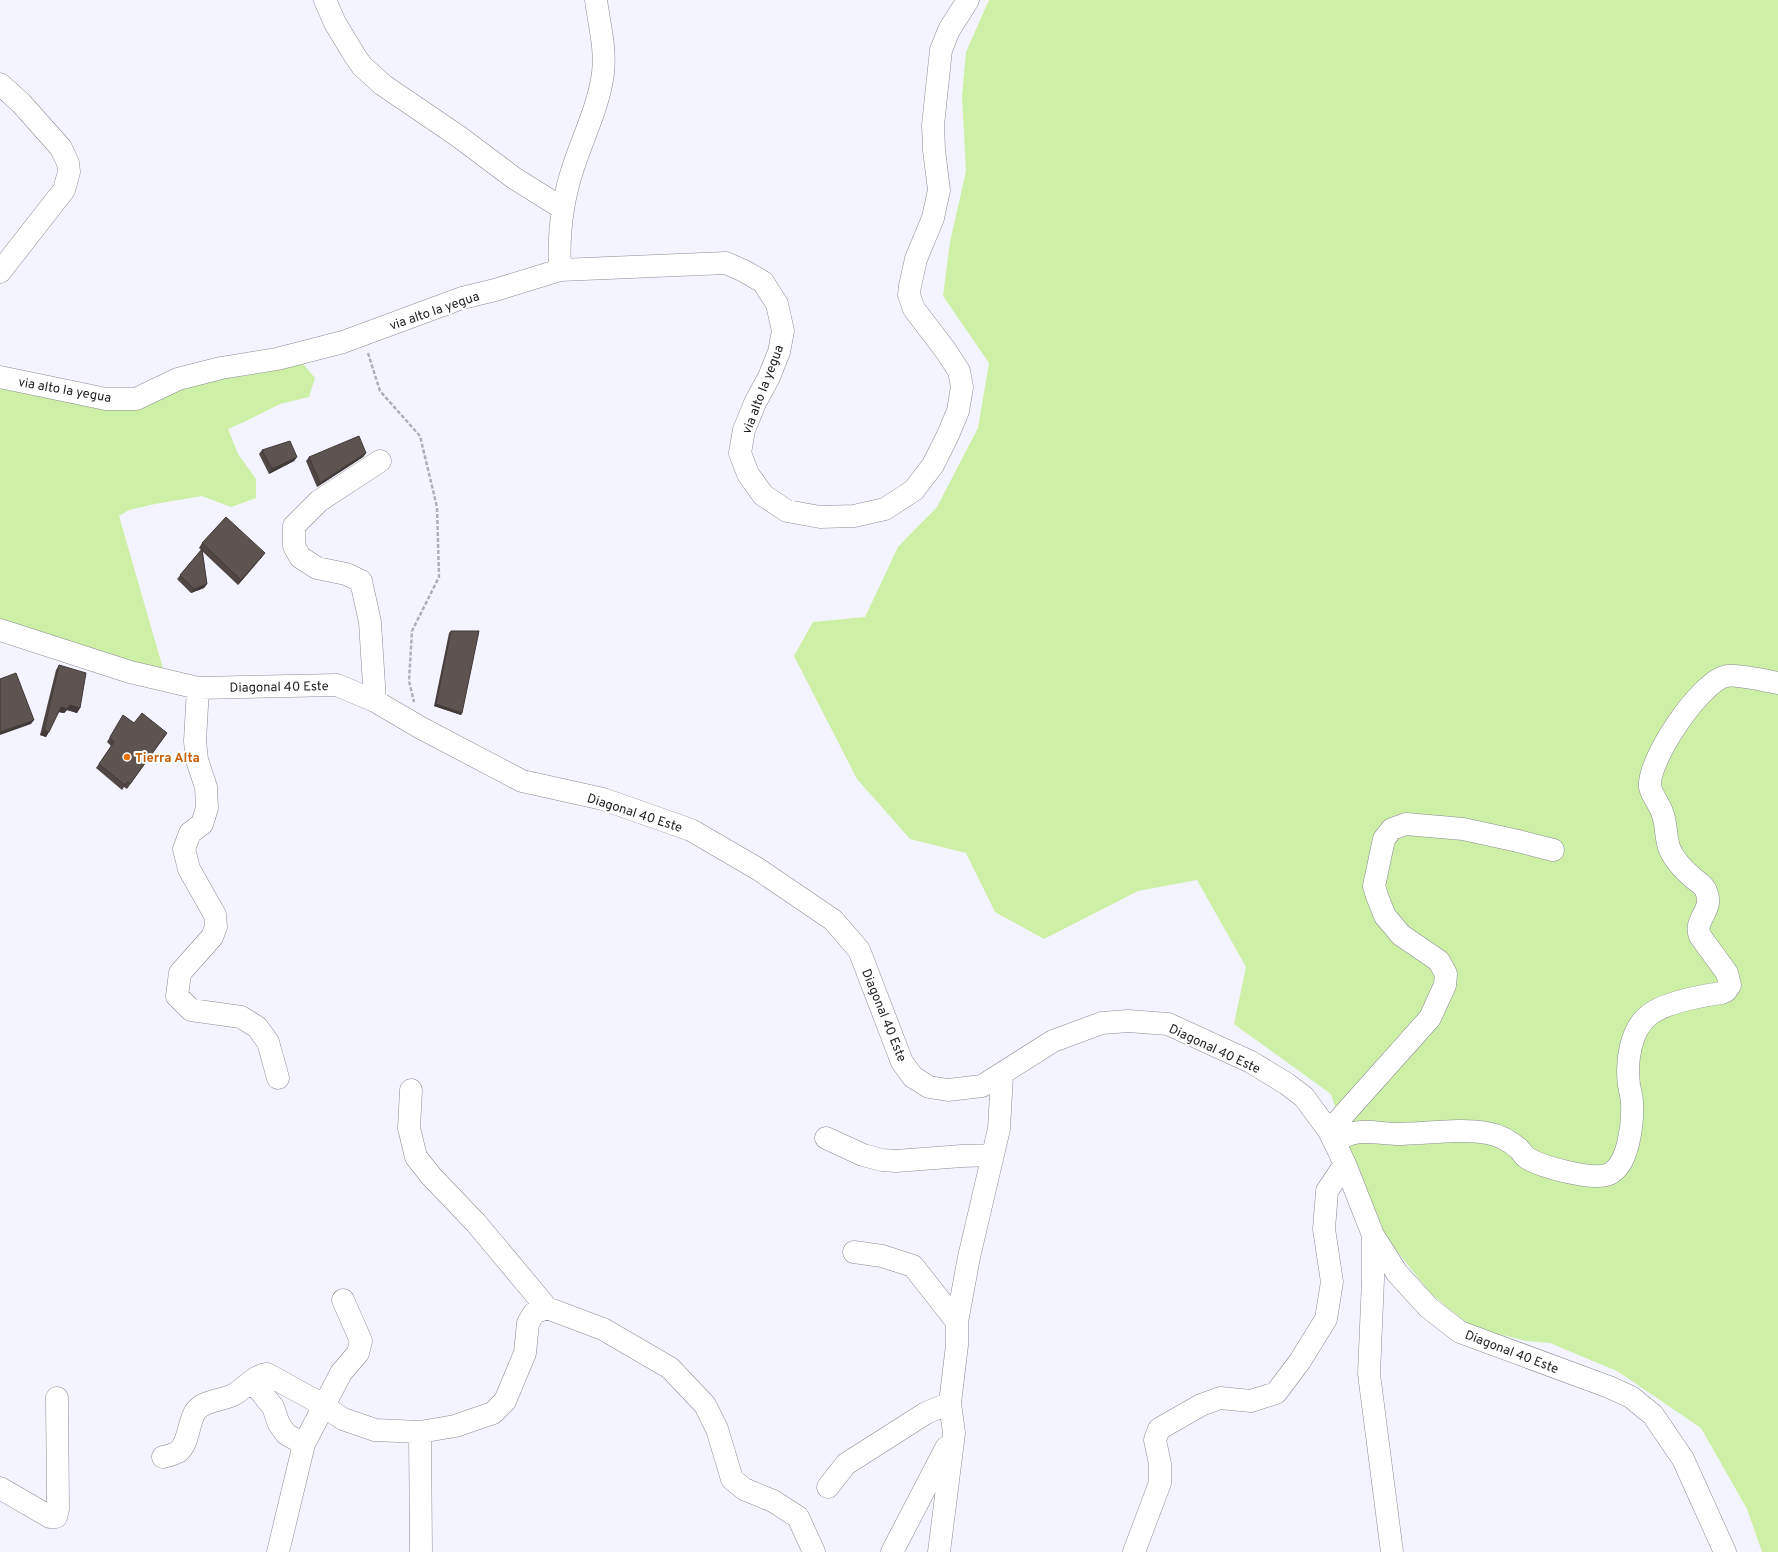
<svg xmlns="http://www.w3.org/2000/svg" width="1778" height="1552" viewBox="0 0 1778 1552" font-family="Overpass,sans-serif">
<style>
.green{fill:#cdefa6}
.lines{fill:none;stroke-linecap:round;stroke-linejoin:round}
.minor-casing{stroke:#8b8c95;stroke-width:23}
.path{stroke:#aeafb7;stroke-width:2.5;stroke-dasharray:4 2;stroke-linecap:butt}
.minor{stroke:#fff;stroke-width:22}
.wall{fill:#504745}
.shaded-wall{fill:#413a38}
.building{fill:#5d5350;stroke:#413a38}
.food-dot{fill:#e8710a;stroke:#fff;stroke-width:1.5}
.labels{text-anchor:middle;stroke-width:4;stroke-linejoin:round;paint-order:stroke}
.street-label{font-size:13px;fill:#1f1f23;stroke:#fff}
.food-label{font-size:13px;font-weight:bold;fill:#c56008;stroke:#fff;text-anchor:start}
</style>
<rect width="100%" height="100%" fill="#f3f4ff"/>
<!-- green -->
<path class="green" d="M989 0H1778V1552H1762L1747 1509 1701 1428 1617 1371 1550 1343 1526 1341 1472 1327 1431 1294 1380 1230 1360 1183 1331 1094 1234 1024 1246 967 1197 880 1138 891 1044 939 995 912 966 853 910 839 857 779 794 656 813 622 865 617 898 547 937 507 978 428 989 363 943 296 950 242 966 171 962 96 966 52Z
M303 364 315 378 309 397 280 404 246 421 228 429 238 454 256 479V498L231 507 202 496 155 504 129 510 119 516 164 672 0 621V386L71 401 262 373Z"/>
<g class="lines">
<defs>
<path id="minor" d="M325 0 335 23 355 56 362 66 383 85 458 136 514 178 562 208
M0 84 21 103 61 148 68 163 69 172 64 190 0 272
M560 270C558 234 562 200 574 165 584 135 599 105 603 73 606 49 599 23 596 0
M0 377 106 399H136L178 379 221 368 277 359 343 342 462 298 495 290 560 270 726 263 744 271 763 282 777 304 783 331 779 352 769 377 755 403 744 430 740 453 748 474 763 495 787 511 820 517 854 516 885 509 914 490 933 465 948 435 958 411 962 387 959 371 946 351 914 309 909 295 910 286 916 259 933 218 939 190 934 150 933 125 941 50 949 30 968 0
M0 630 130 672 198 688 337 685 375 701 421 728 522 781 603 799 691 830 758 869 833 920 859 950 902 1062 913 1077 929 1087 948 1090 982 1086 1053 1041 1102 1023 1128 1021 1168 1024 1251 1062 1287 1084 1304 1097 1329 1131 1345 1164 1373 1235 1397 1273 1429 1308 1460 1332 1609 1387 1631 1397 1653 1415 1683 1459 1725 1552
M198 688 195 741 197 760 206 787 207 808 202 824 190 833 184 849 189 869 215 915 216 927 212 937 180 973 177 996 191 1010 241 1017 257 1027 268 1042 278 1078
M375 701 370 622 361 581 346 574 317 568 300 557 294 546V526L319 501 380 461
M411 1090 409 1128 416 1157 431 1176 476 1223 547 1308
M1329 1131 1430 1018 1445 985 1446 974 1439 961 1401 935 1385 916 1377 896 1374 886 1384 839 1392 829 1406 824 1463 829 1518 841 1553 850
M826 1138 863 1155 882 1160 896 1161 962 1156 993 1155
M1335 1141C1340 1139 1346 1135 1351 1134 1365 1129 1382 1134 1396 1134 1425 1134 1459 1128 1487 1133 1499 1135 1510 1141 1519 1149 1522 1152 1524 1156 1527 1158 1542 1167 1593 1181 1609 1174 1629 1165 1633 1122 1632 1103 1632 1097 1630 1091 1629 1085 1626 1062 1630 1030 1649 1015 1664 1003 1701 996 1721 993L1726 991 1730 985 1727 973 1700 936C1693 919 1715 910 1706 891 1704 885 1698 882 1693 878 1685 871 1675 861 1670 850 1665 838 1667 824 1662 812 1659 803 1652 796 1650 787 1647 761 1701 680 1727 676 1735 674 1768 681 1778 683
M1373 1235V1279L1369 1374 1392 1552
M854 1252 882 1256 913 1266 957 1322
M252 1381 273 1407 279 1424 286 1434 304 1444
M420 1432 421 1552
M163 1457C168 1456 174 1454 178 1452 189 1443 188 1424 195 1412 203 1400 221 1401 233 1395 246 1388 253 1376 267 1374L316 1401 343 1419 375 1430 420 1432 455 1426 493 1413 505 1401 525 1353 528 1323 534 1313 547 1308 603 1329 670 1368 705 1405 717 1429 732 1479 744 1489 773 1501 798 1517 814 1552
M828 1487 846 1464 926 1413 950 1403
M0 1488 50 1517H56L58 1509 57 1398
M278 1552 304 1444 341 1373 358 1353 361 1341 343 1300
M892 1552 946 1448
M939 1552 954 1433 950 1403 957 1345V1322L969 1257 999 1129 1002 1075
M1134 1552 1160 1483V1464L1155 1440 1159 1429 1201 1405 1220 1398 1251 1401 1276 1393 1300 1361 1326 1319 1332 1282 1324 1229 1327 1191 1345 1164"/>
</defs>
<!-- minor casing -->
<use href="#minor" class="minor-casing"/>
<!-- path -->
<path class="path" d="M368 353 380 391 420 436 437 507 439 577 412 631 409 681 414 702"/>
<!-- minor -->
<use href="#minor" class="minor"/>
</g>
<!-- wall -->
<path class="wall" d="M262 450 297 457 294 461 269 474 259 454Z
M366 453 363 457 317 487 306 461 309 457Z
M202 543 262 557 238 585 202 551 207 584 204 588 191 593 177 579 201 550 199 548Z
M451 631 462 713 461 715 434 706 449 633Z
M59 665 80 708 77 713 67 710 64 713 59 712 46 737 40 735 56 670Z
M123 715 134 723 167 733 127 789 124 787 122 790 96 768 111 746 107 742Z"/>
<!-- shaded-wall -->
<path class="shaded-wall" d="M366 453 363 457 317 487 320 483Z
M297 457 294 461 269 474 272 469Z
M265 553 262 557 238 585 241 580Z
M207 584 204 588 191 593 194 589Z
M436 704 462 713 461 715 434 706Z
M70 705 80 708 77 713 67 710 64 713 58 712 61 707Z
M34 720 31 724 0 735V732Z
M44 730 49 732 46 737 40 735Z"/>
<!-- building -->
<path class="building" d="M359 436 366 453 320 483 309 457Z
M290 441 297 457 272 469 262 450Z
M226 517 265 553 241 580 202 543Z
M202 549 207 584 194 589 180 575Z
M451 631H479L462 713 436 704Z
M59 665 86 673 80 708 70 705 67 709 61 707 49 732 44 730Z
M16 673 34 720 0 732V679Z
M142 713 167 733 130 784 127 782 125 785 99 764 114 742 110 737 123 715 134 723Z"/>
<!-- markers -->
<circle class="food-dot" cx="127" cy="757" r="4"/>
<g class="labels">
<!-- street labels -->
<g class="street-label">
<text transform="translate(434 310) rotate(-19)" y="5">via alto la yegua</text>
<text transform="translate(65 389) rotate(10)" y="5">via alto la yegua</text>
<text transform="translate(762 389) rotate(-69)" y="5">via alto la yegua</text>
<text transform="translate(279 686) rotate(-1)" y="5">Diagonal 40 Este</text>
<text transform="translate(635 812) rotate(18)" y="5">Diagonal 40 Este</text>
<text transform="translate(885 1015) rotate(68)" y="5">Diagonal 40 Este</text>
<text transform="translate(1215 1048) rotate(25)" y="5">Diagonal 40 Este</text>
<text transform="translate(1512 1351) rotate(21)" y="5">Diagonal 40 Este</text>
</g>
<!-- food labels -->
<g class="food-label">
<text x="135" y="762">Tierra Alta</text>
</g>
</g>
</svg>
